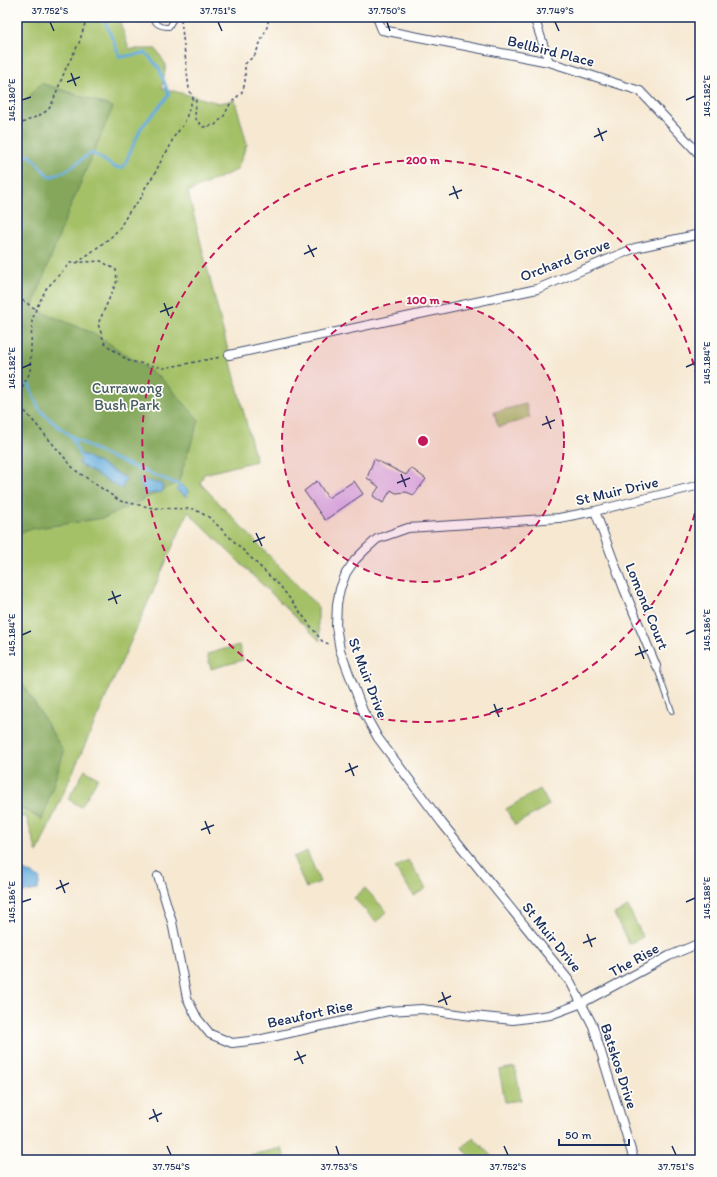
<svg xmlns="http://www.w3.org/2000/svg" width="717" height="1177" viewBox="0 0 717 1177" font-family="Itim,sans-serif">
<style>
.green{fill:#a5c168;stroke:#607863}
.forest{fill:#84a75c;stroke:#506b5d}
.water{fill:#67addd;stroke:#416e9e}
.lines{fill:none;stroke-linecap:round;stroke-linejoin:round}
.stream{stroke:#67addd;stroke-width:3}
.building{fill:#d7b2ee}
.lane-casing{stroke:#3c4b6f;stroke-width:6}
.street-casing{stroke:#3c4b6f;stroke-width:10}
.path{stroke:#3c4b6f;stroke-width:1.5;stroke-dasharray:3 3;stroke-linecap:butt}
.lane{stroke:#fff;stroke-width:4}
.street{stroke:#fff;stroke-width:8}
.ticks{fill:none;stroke:#1b2f5e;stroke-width:1.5}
.ring{fill:none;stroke:#c2185b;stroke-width:2;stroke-dasharray:7 5}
.labels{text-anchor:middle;stroke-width:3.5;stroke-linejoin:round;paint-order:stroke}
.street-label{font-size:15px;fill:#1b2f5e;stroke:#fdfcf7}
.park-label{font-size:15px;fill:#445b61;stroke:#fdfcf7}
.centre{fill:#c2185b;stroke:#fdfcf7;stroke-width:2}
.ring-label{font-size:12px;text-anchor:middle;font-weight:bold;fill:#c2185b;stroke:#fdfcf7;stroke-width:3.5;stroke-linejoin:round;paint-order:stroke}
.neatline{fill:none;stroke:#1b2f5e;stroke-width:1.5}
.ticks-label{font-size:10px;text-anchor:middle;fill:#1b2f5e}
</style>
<rect width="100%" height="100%" fill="#fdfcf7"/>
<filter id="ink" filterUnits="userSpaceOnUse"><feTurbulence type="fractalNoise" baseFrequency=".025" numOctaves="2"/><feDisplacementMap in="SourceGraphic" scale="8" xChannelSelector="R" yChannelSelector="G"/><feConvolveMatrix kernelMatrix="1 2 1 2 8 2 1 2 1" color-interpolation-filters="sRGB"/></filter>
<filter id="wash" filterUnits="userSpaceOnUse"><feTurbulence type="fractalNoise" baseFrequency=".012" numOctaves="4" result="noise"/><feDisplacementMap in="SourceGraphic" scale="16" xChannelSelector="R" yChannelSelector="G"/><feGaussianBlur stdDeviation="0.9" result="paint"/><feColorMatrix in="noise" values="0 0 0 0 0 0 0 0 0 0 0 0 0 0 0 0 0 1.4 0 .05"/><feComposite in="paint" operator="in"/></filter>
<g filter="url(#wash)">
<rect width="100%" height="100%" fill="#f6e8d1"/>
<!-- green -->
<path class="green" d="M17 17H121V25L129 49H156L166 65 162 88 219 103 235 100 247 144 237 170 188 192 256 461 204 474 200 483 318 607V623L320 641 188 512 37 853 26 816 17 818Z
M526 404 530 418 498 427 494 412Z
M239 645 243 660 211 669 207 654Z
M85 770 98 778 81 807 68 799Z
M540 789 549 805 515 825 506 809Z
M307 851 320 882 306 888 293 857Z
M408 860 426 888 414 896 395 868Z
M365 888 387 912 376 922 354 898Z
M628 907 643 937 629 944 614 914Z
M515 1067 521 1100 505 1102 499 1070Z
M473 1137 495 1160H474L462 1148Z
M282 1148 285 1160H251L250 1155Z"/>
<!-- forest -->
<path class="forest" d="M41 83 113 107 66 217 32 308 95 334 162 379 199 420 178 483 104 518 25 530 17 537V110Z
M17 674 64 752 42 820 17 805Z"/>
<!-- water -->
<path class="water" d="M82 454 126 478 122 489 79 464Z
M138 479 162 484V492L146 494Z
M180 485 183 486 188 490 187 497 176 490Z
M17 867 40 878 38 890 17 893Z"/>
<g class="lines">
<!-- stream -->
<path class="stream" d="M17 153 31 156 49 177C68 172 75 165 90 153L98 156 114 167 123 168 141 128 169 95 159 68 146 53 120 57 105 21 106 17
M17 215 21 221 20 235 17 236
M29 384C32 392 35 405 42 412 77 449 133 466 180 485
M71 436 81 458"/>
</g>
<g id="blocks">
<!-- building -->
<path class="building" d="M374 459 406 475 411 468 426 479 414 495 406 492 396 493 391 490 383 503 373 496 379 487 367 478Z
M317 481 328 498 354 481 363 494 325 520 304 491Z"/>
</g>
</g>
<g filter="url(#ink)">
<use href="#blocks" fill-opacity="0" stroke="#3c4b6f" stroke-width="1"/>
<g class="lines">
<defs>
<path id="lane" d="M152 17C156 25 160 27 169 27L175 17
M656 666 672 711"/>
<path id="street" d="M377 17 382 30 549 62 640 91 700 155
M534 17 549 62
M229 355 537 289 635 248 700 234
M595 511 624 589 656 666
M158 876 172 922 187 998 197 1018 210 1034 232 1043 258 1040 388 1011 422 1009 464 1015 513 1020 550 1015 582 1003 669 956 700 943
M634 1160 593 1026 571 983 442 823 378 738 363 711 340 650 336 626 337 604 340 589 346 573 355 560 366 549 377 539 408 528 559 518 595 511 700 485"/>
</defs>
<!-- lane casing -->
<use href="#lane" class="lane-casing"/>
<!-- street casing -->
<use href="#street" class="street-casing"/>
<!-- path -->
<path class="path" d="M181 20 189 89 193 98
M17 126C28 119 44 116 51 106L66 68 79 43 87 17
M77 263 111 237 119 229 129 212 141 198 145 188 154 175 164 155 169 149 173 138 184 124 193 98 196 99 195 118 203 127 215 125 224 116 230 104 242 92 245 83V64L255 55 267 27 269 17
M17 297 36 309
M17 398 30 372 32 321 36 309 46 289 70 263 101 261 116 270 117 281 98 324 105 344 129 361 164 368 221 357
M17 402 75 470 120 501 153 508 194 509 210 518 281 587 322 641 331 645"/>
<!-- lane -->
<use href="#lane" class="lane"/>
<!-- street -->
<use href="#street" class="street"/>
</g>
</g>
<!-- ticks -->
<path class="ticks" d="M50 22 54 31M218 22 222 31M387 22 390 31M555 22 559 31M71 73 76 86M67 82 80 77M22 100 31 97M686 100 695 96M598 128 603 141M594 137 607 131M453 186 458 199M449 195 462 190M308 245 314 257M304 254 317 248M164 303 169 316M160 312 173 307M686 367 695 363M22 368 31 364M546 416 551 429M542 425 555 420M401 474 406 487M397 483 410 478M256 533 262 546M253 542 265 537M112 591 117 604M108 600 121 595M686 634 695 630M22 635 31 631M639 646 644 659M635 655 648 650M494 704 499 717M490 713 503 708M349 763 354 776M345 772 358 766M205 821 210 834M201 830 214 825M60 880 65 893M56 889 69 883M22 902 31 899M686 902 695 898M587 934 592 947M583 943 596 938M442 992 447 1005M438 1002 451 996M297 1051 303 1064M294 1060 306 1055M153 1109 158 1122M149 1119 162 1113M167 1146 171 1155M336 1146 339 1155M504 1146 508 1155M672 1146 676 1155"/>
<!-- distance rings -->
<circle cx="423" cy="441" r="141" fill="#c2185b" fill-opacity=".12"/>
<g class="ring">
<circle cx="423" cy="441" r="141"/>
<path d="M700 490A281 281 0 1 1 700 392"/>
</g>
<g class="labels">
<!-- street labels -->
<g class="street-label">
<text transform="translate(551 51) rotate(14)" y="5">Bellbird Place</text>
<text transform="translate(565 260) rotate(-21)" y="5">Orchard Grove</text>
<text transform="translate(617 491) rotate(-13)" y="5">St Muir Drive</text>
<text transform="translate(647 606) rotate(68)" y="5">Lomond Court</text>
<text transform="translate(368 678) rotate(69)" y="5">St Muir Drive</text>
<text transform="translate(552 937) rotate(51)" y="5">St Muir Drive</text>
<text transform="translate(634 960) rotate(-29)" y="5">The Rise</text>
<text transform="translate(310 1014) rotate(-12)" y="5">Beaufort Rise</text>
<text transform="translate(619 1066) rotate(72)" y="5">Batskos Drive</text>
</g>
<!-- park labels -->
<g class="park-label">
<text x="127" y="393">Currawong<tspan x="127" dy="17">Bush Park</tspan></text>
</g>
</g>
<circle cx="423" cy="441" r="6" class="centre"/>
<g class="ring-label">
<text x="423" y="164">200 m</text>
<text x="423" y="304">100 m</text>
</g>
<!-- margin -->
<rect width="717" height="1177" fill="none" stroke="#fdfcf7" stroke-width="44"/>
<!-- scale -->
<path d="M559 1139v6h70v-6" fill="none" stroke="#1b2f5e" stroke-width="2"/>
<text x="565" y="1139" font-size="12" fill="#1b2f5e" stroke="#fdfcf7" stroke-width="3" paint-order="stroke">50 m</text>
<rect x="22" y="22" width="673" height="1133" class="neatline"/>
<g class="ticks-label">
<text x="50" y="14">37.752°S</text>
<text x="218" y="14">37.751°S</text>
<text x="387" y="14">37.750°S</text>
<text x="555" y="14">37.749°S</text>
<text transform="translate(706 96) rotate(-90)" y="4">145.182°E</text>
<text transform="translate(11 100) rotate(-90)" y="4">145.180°E</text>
<text transform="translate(706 363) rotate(-90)" y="4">145.184°E</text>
<text transform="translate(11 368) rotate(-90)" y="4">145.182°E</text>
<text transform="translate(706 630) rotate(-90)" y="4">145.186°E</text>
<text transform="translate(11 635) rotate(-90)" y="4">145.184°E</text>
<text transform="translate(706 898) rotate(-90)" y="4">145.188°E</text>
<text transform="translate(11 902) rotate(-90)" y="4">145.186°E</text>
<text x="171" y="1170">37.754°S</text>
<text x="339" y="1170">37.753°S</text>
<text x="508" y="1170">37.752°S</text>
<text x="676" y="1170">37.751°S</text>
</g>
</svg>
